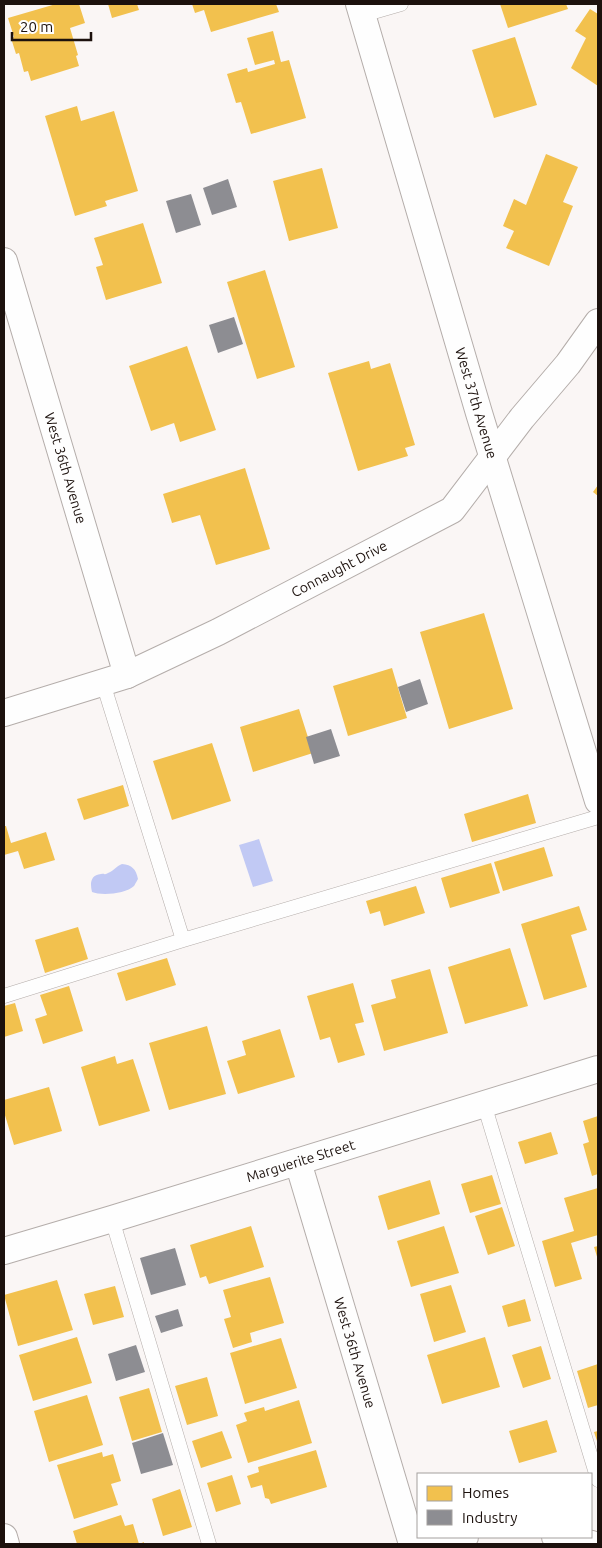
<svg xmlns="http://www.w3.org/2000/svg" width="602" height="1548" viewBox="0 0 602 1548" font-family="Ubuntu,sans-serif">
<style>
.water{fill:#c1c9f4}
.homes{fill:#f2c14e}
.industry{fill:#8d8d92}
.lines{fill:none;stroke-linecap:round;stroke-linejoin:round}
.lane-casing{stroke:#b4adaa;stroke-width:15}
.street-casing{stroke:#b4adaa;stroke-width:28}
.lane{stroke:#fefefe;stroke-width:14}
.street{stroke:#fefefe;stroke-width:26}
.labels{text-anchor:middle;stroke-width:5;stroke-linejoin:round;paint-order:stroke}
.street-label{font-size:14px;fill:#1c110d;stroke:#fff}
</style>
<rect width="100%" height="100%" fill="#faf6f5"/>
<!-- water -->
<path class="water" d="M259 839 273 881 253 887 239 845Z
M122 864C132 865 136 869 138 879 138 879 134 886 134 886 126 894 101 896 92 892 90 884 90 875 101 874 107 873 102 876 108 873 114 871 116 866 122 864Z"/>
<!-- homes -->
<path class="homes" d="M56 4H79L85 23 70 28 78 55 76 56 79 66 31 81 28 71 24 72 19 53 16 54 11 38 14 37 8 18Z
M108 4H137L139 10 112 18Z
M192 4H276L279 12 211 32 204 10 195 13Z
M500 4H566L568 9 508 28Z
M590 9 598 14V86L571 68 586 38 575 31Z
M273 31 281 62 289 60 306 118 251 134 241 102 236 103 227 74 247 68 248 72 275 64 274 60 255 65 247 38Z
M515 37 537 105 494 118 472 50Z
M77 106 81 121 114 111 138 191 105 201 107 206 75 216 45 116Z
M546 154 578 167 563 202 573 206 549 266 506 248 514 231 503 226 514 199 526 205Z
M322 168 338 228 289 241 273 181Z
M143 223 162 283 106 300 96 267 103 265 94 238Z
M265 270 295 367 257 379 227 282Z
M187 346 216 430 180 442 174 423 151 431 129 366Z
M369 361 371 369 390 363 415 445 405 448 408 456 358 471 328 373Z
M245 468 270 549 216 565 200 515 172 523 163 494Z
M598 485V496L593 492Z
M484 613 513 709 449 729 420 632Z
M392 668 407 718 348 736 333 686Z
M299 709 313 753 253 772 240 727Z
M212 743 231 801 172 820 153 761Z
M123 785 129 806 84 820 77 799Z
M528 794 536 823 472 842 464 814Z
M4 826H6L11 843 46 832 55 860 24 869 18 851 4 855Z
M544 847 553 876 503 891 494 862Z
M491 863 500 893 450 908 441 878Z
M416 886 425 913 384 926 380 911 370 914 366 901Z
M579 906 587 930 571 935 587 987 544 1000 521 924Z
M78 927 88 959 45 973 35 940Z
M510 948 528 1006 465 1024 448 967Z
M167 958 176 985 126 1001 117 973Z
M430 969 448 1033 384 1051 371 1005 396 998 391 980Z
M353 983 364 1022 355 1024 365 1055 338 1063 330 1037 320 1040 307 996Z
M69 986 83 1031 43 1044 35 1019 47 1015 40 995Z
M15 1003 23 1031 4 1037V1006Z
M207 1026 226 1094 169 1110 149 1043Z
M280 1029 295 1077 238 1094 227 1061 246 1055 242 1041Z
M115 1056 117 1064 133 1059 150 1111 99 1126 81 1067Z
M49 1087 62 1131 14 1145 4 1112V1100Z
M598 1116V1174L592 1176 583 1144 589 1142 583 1121Z
M551 1132 558 1154 525 1164 518 1142Z
M492 1175 501 1204 470 1213 461 1184Z
M430 1180 440 1214 388 1230 378 1196Z
M598 1188V1235L571 1243 582 1279 555 1287 542 1241 574 1231 564 1198Z
M502 1207 515 1246 488 1255 475 1216Z
M251 1226 264 1267 209 1284 206 1276 200 1278 190 1245Z
M444 1226 459 1273 411 1287 397 1241Z
M598 1246V1260L594 1247Z
M270 1277 284 1323 250 1333 252 1342 233 1348 224 1319 231 1317 223 1290Z
M57 1280 73 1330 18 1346 4 1295Z
M451 1285 466 1332 434 1342 420 1294Z
M115 1286 124 1317 93 1325 84 1294Z
M525 1299 531 1321 508 1327 502 1306Z
M77 1337 92 1383 33 1401 19 1355Z
M485 1337 500 1387 442 1404 427 1355Z
M281 1338 297 1388 245 1404 230 1353Z
M541 1346 551 1379 523 1388 512 1355Z
M598 1364V1405L588 1408 577 1371Z
M207 1377 218 1416 187 1425 175 1386Z
M149 1388 162 1432 132 1441 119 1397Z
M87 1395 103 1445 49 1462 34 1411Z
M299 1400 312 1443 248 1463 236 1425 247 1421 244 1413 264 1407 265 1411Z
M547 1420 557 1452 519 1463 509 1431Z
M222 1431 232 1458 201 1468 192 1441Z
M598 1431V1444L594 1432Z
M316 1450 327 1487 271 1504 269 1499 265 1498 262 1485 251 1488 247 1476 259 1472 258 1467Z
M102 1452 103 1457 113 1454 121 1481 111 1484 118 1505 74 1519 57 1465Z
M232 1475 241 1504 216 1512 207 1483Z
M180 1489 192 1527 163 1536 152 1499Z
M121 1515 125 1526 133 1524 139 1544 144 1542V1544H77L73 1531Z"/>
<!-- industry -->
<path class="industry" d="M228 179 237 207 212 215 203 188Z
M191 194 201 225 176 233 166 201Z
M234 317 243 344 218 353 209 325Z
M420 679 428 704 406 712 398 687Z
M331 729 340 756 314 764 306 737Z
M175 1248 186 1285 151 1295 140 1258Z
M178 1309 183 1326 161 1333 155 1316Z
M136 1345 145 1372 116 1381 108 1354Z
M163 1433 173 1465 141 1474 132 1443Z"/>
<g class="lines">
<defs>
<path id="lane" d="M363 15 401 4
M103 683 183 940
M4 996 183 940 598 817
M484 1104 598 1480
M112 1219 209 1544"/>
<g id="street">
<path id="s1" d="M359 4 479 413 598 801"/>
<path id="s2" d="M4 261 127 675"/>
<path id="s3" d="M4 713 127 675 218 632 452 510 522 418 568 364 598 322"/>
<path id="s4" d="M298 1162 412 1544"/>
<path id="s5" d="M4 1251 112 1219 598 1069"/>
<path d="M4 1537 6 1544"/>
<path d="M555 1537 592 1544"/>
<path d="M427 1544 465 1537"/>
</g>
</defs>
<!-- lane casing -->
<use href="#lane" class="lane-casing"/>
<!-- street casing -->
<use href="#street" class="street-casing"/>
<!-- lane -->
<use href="#lane" class="lane"/>
<!-- street -->
<use href="#street" class="street"/>
</g>
<g class="labels">
<!-- street labels -->
<g class="street-label">
<text dy="5" stroke="none"><textPath href="#s1" startOffset="416">West 37th Avenue</textPath></text>
<text dy="5" stroke="none"><textPath href="#s2" startOffset="216">West 36th Avenue</textPath></text>
<text dy="5" stroke="none"><textPath href="#s3" startOffset="366">Connaught Drive</textPath></text>
<text dy="5" stroke="none"><textPath href="#s5" startOffset="310">Marguerite Street</textPath></text>
<text dy="5" stroke="none"><textPath href="#s4" startOffset="199">West 36th Avenue</textPath></text>
</g>
</g>
<!-- border -->
<rect width="602" height="1548" fill="none" stroke="#1c110d" stroke-width="10"/>
<!-- legend -->
<rect x="417" y="1473" width="175" height="65" fill="#ffffff" stroke="#a4a09e"/>
<rect x="427" y="1486" width="25" height="15" fill="#f2c14e" stroke="#a4a09e"/>
<text x="462" y="1498" font-size="15" fill="#1c110d">Homes</text>
<rect x="427" y="1510" width="25" height="15" fill="#8d8d92" stroke="#a4a09e"/>
<text x="462" y="1523" font-size="15" fill="#1c110d">Industry</text>
<!-- scale -->
<path d="M12 32v8h79v-8" fill="none" stroke="#1c110d" stroke-width="2.5"/>
<text x="20" y="32" font-size="15" fill="#1c110d" stroke="#ffffff" stroke-width="4" paint-order="stroke">20 m</text>
</svg>
